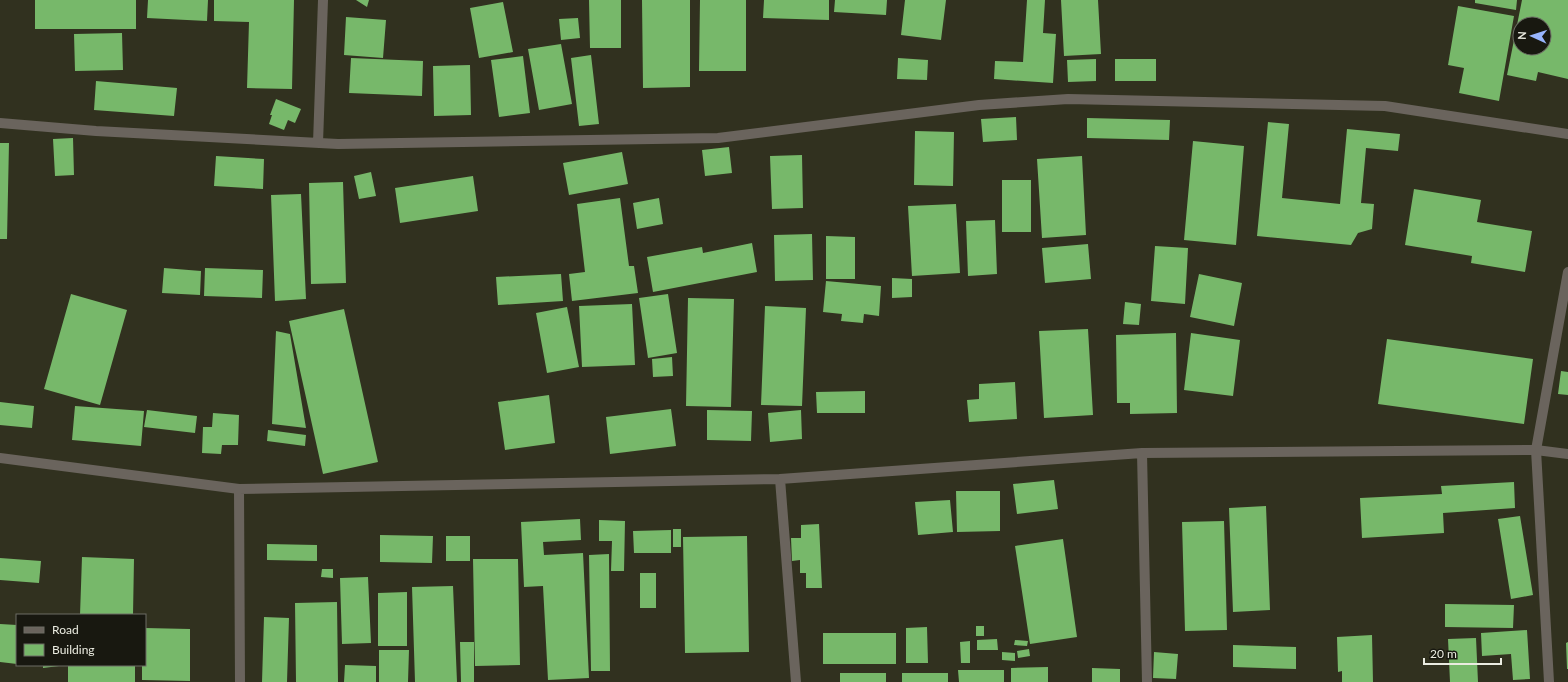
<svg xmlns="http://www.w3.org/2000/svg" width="1568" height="682" viewBox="0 0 1568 682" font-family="Lato,sans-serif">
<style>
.building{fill:#77b86a;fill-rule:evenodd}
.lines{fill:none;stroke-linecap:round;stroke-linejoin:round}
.minor{stroke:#6a645d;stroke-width:10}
</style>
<rect width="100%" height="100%" fill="#31311f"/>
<!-- building -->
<path class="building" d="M35 0H136V29H35Z
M148 0H208L207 21 147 18Z
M214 0H294L292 89 247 88 249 22 214 21Z
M356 0H369L367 7Z
M589 0H621V48H590Z
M642 0H690V87L643 88Z
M700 0H746V71H699Z
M764 0H829V20L763 18Z
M835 0H887L886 15 834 12Z
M905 0H946L941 40 901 35Z
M1027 0H1045L1043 33 1056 34 1053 83 994 79 995 61 1023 62Z
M1061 0H1098L1101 54 1064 56Z
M1475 0H1517L1516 10 1475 3Z
M1522 0H1568V79L1538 72 1536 81 1507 75ZM1520 24H1544V48H1520Z
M503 2 513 52 479 58 470 8Z
M1458 6 1514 16 1499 101 1459 93 1464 68 1448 65Z
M346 17 386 20 383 58 344 55Z
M578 18 580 38 561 40 559 19Z
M122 33 123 70 75 71 74 34Z
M561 44 572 104 539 110 528 49Z
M591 55 599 124 579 126 571 58Z
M523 56 530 113 499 117 491 60Z
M351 58 423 61 422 96 349 93Z
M898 58 928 60 927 80 897 79Z
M1096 59V81L1068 82 1067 60Z
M1115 59H1156V81H1115Z
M470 65 471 115 434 116 433 66Z
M96 81 177 88 174 116 94 110Z
M276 99 301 109 295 123 288 120 284 130 269 124 272 115H270Z
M1016 117 1017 140 983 142 981 119Z
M1087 118 1170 120 1169 140 1087 138Z
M1268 122 1289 124 1282 198 1340 204 1347 129 1400 134 1398 151 1366 148 1361 203 1374 204 1372 229 1358 233 1351 245 1257 236Z
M915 131 954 132 953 186 914 185Z
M73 138 74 175 55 176 53 139Z
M1193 141 1244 146 1236 245 1184 240Z
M0 143H9L7 239H0Z
M729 147 732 173 705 176 702 150Z
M622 152 628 184 569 195 563 163Z
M802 155 803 208 772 209 770 156Z
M216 156 264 159 263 189 214 186Z
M1082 156 1086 235 1042 238 1037 159Z
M371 172 376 196 359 199 354 176Z
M473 176 478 211 400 223 395 188Z
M1002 180H1031V232H1002Z
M343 182 346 283 311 284 309 183Z
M1414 189 1481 200 1477 222 1532 231 1525 272 1471 263 1472 256 1405 245Z
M301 194 306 299 275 301 271 195Z
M620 198 629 266H634L638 293 572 301 569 274 585 272 577 204Z
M659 198 663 224 637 229 633 203Z
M956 204 960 273 912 276 908 206Z
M995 220 997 274 968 276 966 221Z
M812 234 813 280 775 281 774 235Z
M826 236 855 237V279H826Z
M752 243 757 272 653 292 647 257 702 247 703 253Z
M1088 244 1091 279 1045 283 1042 248Z
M1155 246 1188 248 1185 304 1151 301Z
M164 268 201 271 200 295 162 293Z
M205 268 263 270 262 298 204 296Z
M561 274 563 301 498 305 496 277Z
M1199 274 1242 283 1234 326 1190 317Z
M892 278 912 279V297L892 298Z
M826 281 881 286 879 316 864 314 863 323 841 321 842 314 823 312Z
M71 294 127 310 100 405 44 389Z
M668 294 677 353 648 358 639 298Z
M688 298 734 299 731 407 686 406Z
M1125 302 1141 304 1139 325 1123 324Z
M632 304 635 365 582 367 579 306Z
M765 306 806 308 802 406 761 405Z
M567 307 579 367 547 373 536 313Z
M344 309 378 462 323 474 289 321Z
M1088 329 1093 415 1044 418 1039 331Z
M276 331 290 334 306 428 272 424Z
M1176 333 1177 413 1130 414V403H1117L1116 335Z
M1191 333 1240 340 1233 396 1184 390Z
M1387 339 1533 359 1524 424 1378 404Z
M672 357 673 376 653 377 652 359Z
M1561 371 1568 372V395L1558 394Z
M1015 382 1017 419 969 422 967 400 979 399V384Z
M865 391V413H817L816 392Z
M549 395 555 443 505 450 498 402Z
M0 402 34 406 32 428 0 425Z
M75 406 144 411 141 446 72 440Z
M671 409 676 446 610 454 606 417Z
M147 410 197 416 195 433 144 427Z
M707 410 752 411 751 441 707 440Z
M801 410 802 439 770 442 768 413Z
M213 413 239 415 238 445H222L221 454 202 453 203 427H212Z
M268 430 306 435 305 446 267 441Z
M1054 480 1058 509 1017 514 1013 484Z
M1514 482 1515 508 1443 513 1444 533 1362 538 1360 498 1442 494 1441 486Z
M956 491H1000V531L957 532Z
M950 500 953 532 918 535 915 502Z
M1266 506 1270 610 1233 612 1229 508Z
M1520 516 1533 595 1511 599 1498 519Z
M580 519 581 540 543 542 544 555 583 553 589 678 548 680 543 586 524 587 521 522Z
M599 520 625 521 624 571H611L612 541H599Z
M1224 521 1227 630 1185 631 1182 522Z
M819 524 822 588H806V573H800V560L792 561 791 538H801V525Z
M673 529H681V547H673Z
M671 530V553H634L633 531Z
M380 535 433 536 432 563 380 562Z
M446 536H470V561H446Z
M747 536 749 652 685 653 683 537Z
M1063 539 1077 637 1030 644 1015 546Z
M267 544 317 545V561L267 560Z
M609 554 610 671H591L589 555Z
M82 557 134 559 133 615H80Z
M0 558 41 561 39 583 0 580Z
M473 559H518L520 665 475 666Z
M322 569H333V578L321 577Z
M640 573H656V608H640Z
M368 577 371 643 342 644 340 578Z
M453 586 457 682H415L412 587Z
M407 592V646H378V593Z
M337 602 338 682H296L295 603Z
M1445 604 1514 605 1513 628 1445 627Z
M264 617 289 618 287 682H262Z
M0 624 17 625V664L0 662Z
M976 626H984V636H976Z
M927 627 928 663H906V628Z
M145 628 190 629V681L142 680V665H145Z
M1527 630 1530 679 1513 680 1511 654 1482 656 1481 633Z
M823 633H896V664H823Z
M1372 635 1373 682H1342V671L1338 672 1337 637Z
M1476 638 1478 682H1450L1448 639Z
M997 639 998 650H977V640Z
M1015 640 1028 641 1027 646 1014 645Z
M970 641V663H961L960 642Z
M460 642H474V682H461Z
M1568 642V669H1567L1566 643Z
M1233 645 1296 647V669L1233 667Z
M1029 649 1030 656 1018 658 1017 651Z
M379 650H409L408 682H379Z
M1002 652 1015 653V661L1002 660Z
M1154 652 1178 654 1176 679 1153 678Z
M43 665H59V666L43 668Z
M68 665H135V682H68Z
M345 665 376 666V682H344Z
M1048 667V682H1011V668Z
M1092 668 1120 669V682H1092Z
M958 670H1004V682H959Z
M840 673H886V682H840Z
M902 673H948V682H902Z"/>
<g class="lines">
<!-- minor -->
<path class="minor" d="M0 123 96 131 338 144 718 138 979 105 1068 99 1385 106 1568 134
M318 143 323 0
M1142 453 1147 682
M0 458 239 489 780 479 1142 453 1536 450 1568 454
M780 479 796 682
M239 489 240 682
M1549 682 1536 450 1568 272"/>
</g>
<!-- legend -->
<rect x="16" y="614" width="130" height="52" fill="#181810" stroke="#6c6d64"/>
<rect x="24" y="627" width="20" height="6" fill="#6a645d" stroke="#6c6d64"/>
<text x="52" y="634" font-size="12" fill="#ebece1">Road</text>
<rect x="24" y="644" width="20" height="12" fill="#77b86a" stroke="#6c6d64"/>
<text x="52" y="654" font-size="12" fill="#ebece1">Building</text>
<!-- north arrow -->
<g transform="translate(1532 36) rotate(273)"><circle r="19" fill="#181810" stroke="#6c6d64"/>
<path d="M0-3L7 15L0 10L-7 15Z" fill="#98b5fd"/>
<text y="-6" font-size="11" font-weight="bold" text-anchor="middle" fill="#ebece1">N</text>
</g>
<!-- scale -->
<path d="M1424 658v6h77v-6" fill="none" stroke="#ebece1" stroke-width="2"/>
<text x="1430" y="658" font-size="12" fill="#ebece1" stroke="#181810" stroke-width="3" paint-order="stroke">20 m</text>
</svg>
